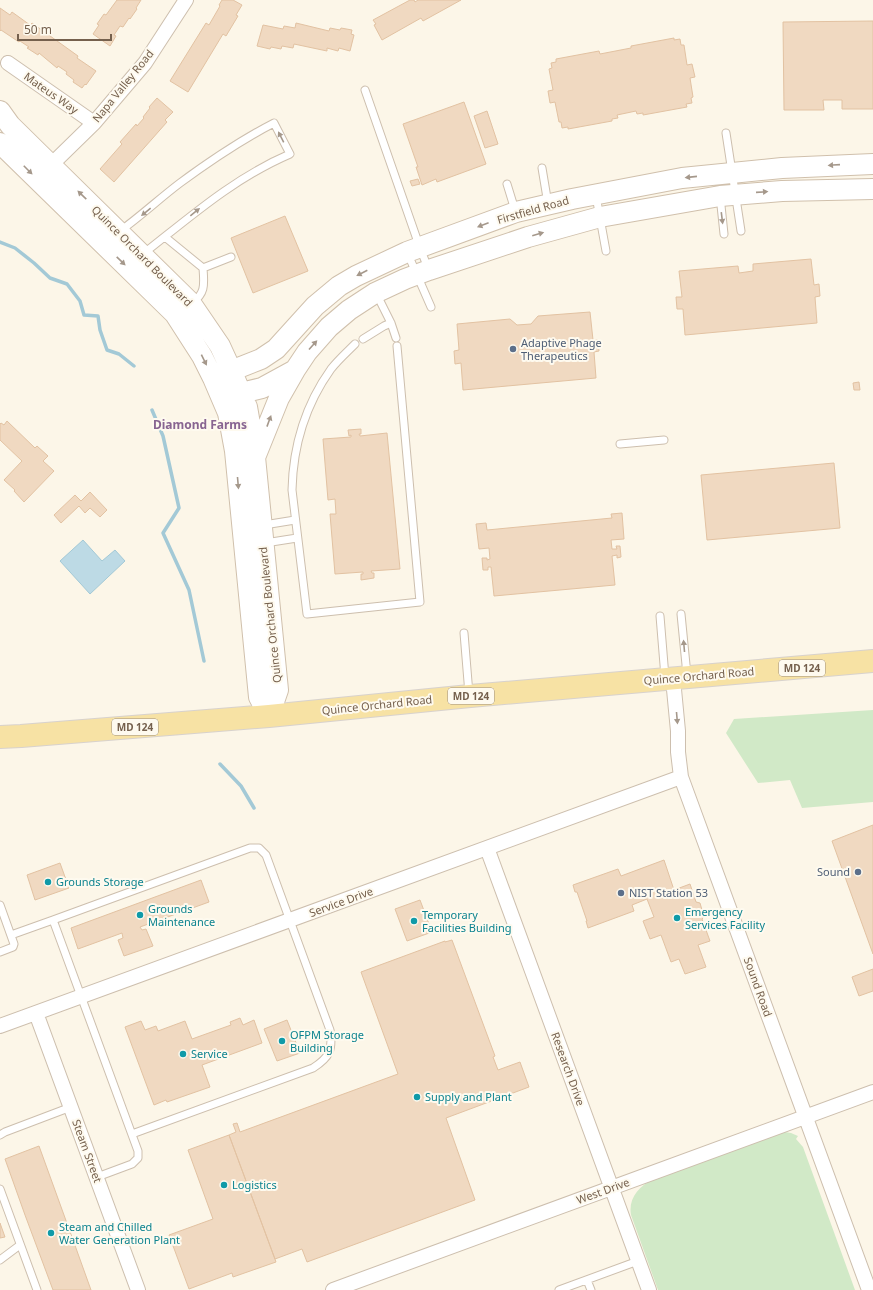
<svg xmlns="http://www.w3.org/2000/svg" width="873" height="1290" viewBox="0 0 873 1290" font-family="'Noto Sans',sans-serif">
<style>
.green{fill:#d1e9c7}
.water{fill:#bddae5;stroke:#a3c9d6}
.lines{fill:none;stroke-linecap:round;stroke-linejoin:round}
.stream{stroke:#a3c9d6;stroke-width:3.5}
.building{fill:#f0d9c1;stroke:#e2c2a2}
.lane-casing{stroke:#cdbfae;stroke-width:9}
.street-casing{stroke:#cdbfae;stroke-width:16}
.secondary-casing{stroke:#d0c0ac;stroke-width:22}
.primary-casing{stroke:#d8d2cd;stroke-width:24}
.lane{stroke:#fff;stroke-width:7}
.street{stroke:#fff;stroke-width:14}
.secondary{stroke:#fff;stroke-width:20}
.primary{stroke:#f7e2a4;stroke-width:22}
.oneway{fill:#a5988b}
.service-dot{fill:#5c6f8a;stroke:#fefaef;stroke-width:1.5}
.culture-dot{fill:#0f9aa8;stroke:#fefaef;stroke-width:1.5}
.labels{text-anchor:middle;stroke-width:4;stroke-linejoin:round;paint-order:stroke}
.shield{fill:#fefaef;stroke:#9e8e7e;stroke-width:1}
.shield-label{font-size:10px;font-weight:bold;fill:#75604d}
.street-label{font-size:11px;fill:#75604d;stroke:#fefaef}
.service-label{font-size:11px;fill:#4e5e75;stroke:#fefaef;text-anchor:start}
.culture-label{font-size:11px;fill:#0d838f;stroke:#fefaef;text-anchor:start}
.neighbourhood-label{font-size:12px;font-weight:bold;fill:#886591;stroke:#fefaef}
</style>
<rect width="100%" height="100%" fill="#fcf6e8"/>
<!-- green -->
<path class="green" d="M873 710V802L802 808 790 780 758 783 726 733 734 719Z
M785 1132 791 1133 798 1136 796 1139 803 1147 855 1290H658L631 1215C628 1199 639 1186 652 1180Z"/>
<!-- water -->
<path class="water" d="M83 540 102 561 115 550 125 561 90 594 60 561Z"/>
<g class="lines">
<!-- stream -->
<path class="stream" d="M0 242 15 248 34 263 50 278 67 284 80 301 84 315 98 316 100 330 107 350 119 354 134 366
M152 410 163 436 179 508 163 533 189 590 204 661
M220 764 241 786 254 808"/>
</g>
<!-- building -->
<path class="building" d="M117 0H141L136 8 137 9 130 19 129 18 123 27 120 26 114 35 116 36 110 46 93 34 99 25 97 24 104 14 106 15Z
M222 0H233L242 5 236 15 238 16 226 36 223 34 188 92 170 81 206 23 209 25 220 6 219 5Z
M410 0H414L415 2 418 0H461L423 21 421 18 382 40 374 25 376 24 373 20Z
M0 8 10 15 12 12 30 25 32 23 78 56 77 58 96 71 86 85 85 84 82 88 73 82 74 80 66 74 67 72 58 66 57 68 39 53 38 55 27 48 29 47 20 41 19 42 1 30 0 31Z
M873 21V109H842V100H823L824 110H784L783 22Z
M296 23 329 31 330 28 340 30 341 28 352 30 351 34 354 35 350 51 339 48 338 51 327 48V51L294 44 293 48 282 46 281 49 271 47 270 49 257 46 263 25 283 29 284 26 295 28Z
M674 38V40L680 39 681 45H684L687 65 692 64 695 77 690 78 693 97 691 98 692 103 686 104 687 107 643 115V113L637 114 636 111 617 115 618 118 612 119V121L568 129V127L562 128 561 122H559L555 102 550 103 548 91 553 90 549 69 552 68 551 63 556 62V59L599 51 600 54 631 48V46Z
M157 98 173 112 165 120 167 122 114 182 100 169 122 144 120 142 136 124 137 126 144 118 143 117 150 108 149 107Z
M464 102 486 164 437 182 436 179 422 185 416 167H418L403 124Z
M487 111 498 144 485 148 474 116Z
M418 179 420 184 412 186 410 181Z
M285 216 308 271 253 293 231 238Z
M811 259 814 285 819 284 820 296 815 297 817 323 685 335 683 309H677L676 297H682L679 271 738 266 739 273 753 271V264Z
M590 312 593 340H598L599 351 594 352 596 378 463 390 461 363 455 364 454 351 459 350 457 324 510 319 517 325 531 324 538 316Z
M859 382 860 390H854L853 383Z
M7 421 35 448 37 446 48 456 43 461 54 471 24 502 14 491 15 490 4 480 22 461 0 440V424L1 423 4 425Z
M361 429V434H359L360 436 387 433 400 569 371 571 372 573H374V578L361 580V574H363V572L335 574 330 514H336L335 499 328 500 323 439 351 437V435L349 436 348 430Z
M834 463 840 528 707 540 701 475Z
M90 492 107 510 100 517 90 508 85 513 79 506 61 523 54 515 75 495 81 501Z
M622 513 624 539 611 540 612 549H617L616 546H620L621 557 617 558V555L612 556 615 585 494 596 491 567H488V570H483L482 558H487V560L490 559 489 548 479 549 476 524 486 523 487 530 612 518 611 514Z
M873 825V954L832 841Z
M664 860 674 890 690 884 696 902 700 903 702 910 705 916 702 919 710 941 698 945 706 967 685 974 679 959 671 962 661 935 650 939 643 921 654 917 647 899 632 905 634 911 588 928 586 921H587L577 892H575L573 885 618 869 621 876Z
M60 863 69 888 35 900 27 875Z
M201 880 209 902 140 927 142 930 146 929 153 946 124 956 118 940 123 938 122 933 78 949 71 928Z
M420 900 432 932 407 941 395 909Z
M452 940 495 1056 493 1057 498 1070 520 1062 529 1087 446 1118 475 1200 307 1262 302 1249 275 1259 229 1135 236 1132 233 1124 237 1123 240 1132 398 1074 361 972 445 941V942Z
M873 969V991L859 996 852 977Z
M240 1018 243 1025 254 1020 262 1043 202 1065 210 1087 167 1102 166 1100 154 1105 125 1027 141 1021 145 1030 156 1026 158 1031 185 1021 192 1039 231 1025 230 1022Z
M287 1020 300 1053 277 1061 264 1029Z
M229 1135 276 1262 233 1277 232 1273 189 1289 169 1235 213 1219 188 1150Z
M39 1146 77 1251 91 1290H53L25 1215 5 1159Z
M0 1223 5 1237 0 1238Z"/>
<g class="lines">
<defs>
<path id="lane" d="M365 90 420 248 428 268
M726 133 741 231
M542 168 548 204
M507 184 515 210
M596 196 606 251
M720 196 724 234
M120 231C141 216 160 198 180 183 210 161 241 140 274 123L290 154C234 178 190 217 143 254
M165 237 203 268 231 257
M407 252 431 307
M376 293 391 323 396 338
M192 303C206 293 204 284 203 268
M363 339 384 326 391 323
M355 344C347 352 338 360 331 369 306 404 293 446 292 490L307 614 420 602 397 346
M620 444 664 440
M264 525 295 520
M265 543 297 538
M681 614 687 675
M660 616 665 677
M464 633 469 694
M0 905 14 944 13 947 0 952
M11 935 53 920
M0 1135 5 1132 71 1107
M97 1177 132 1164 138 1158V1151L53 920 250 848H259L266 855 330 1030C333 1050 330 1057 313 1068L132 1134
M0 1189 37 1290
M0 1260 20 1245
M587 1280 591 1290
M559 1290 638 1261"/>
<path id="street" d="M8 63 94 123
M51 165 94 123 145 63 186 0
M673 679 678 731V752L681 777 869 1290
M487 848 649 1290
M36 1013 138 1290
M0 1026 681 777
M333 1290 873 1092"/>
<path id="secondary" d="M0 111 10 125 190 302 220 346 231 370 247 407 254 447 278 690 269 716
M0 143 175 314 202 356 213 378 228 413 235 451 259 697 269 716
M213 378 261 359 276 349 315 306 339 286 356 276 407 252 516 212 572 199 682 178 782 168 873 164
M223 401 241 393 262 388 295 370 307 352 329 327 349 310 375 293 405 279 429 270 528 237 600 217 720 196 782 191 873 189
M256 455 279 398 295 370"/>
<path id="primary" d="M0 737 21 736 269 716 470 696 873 661"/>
</defs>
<!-- lane casing -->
<use href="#lane" class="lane-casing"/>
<!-- street casing -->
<use href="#street" class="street-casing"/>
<!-- secondary casing -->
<use href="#secondary" class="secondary-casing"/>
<!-- primary casing -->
<use href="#primary" class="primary-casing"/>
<!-- lane -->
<use href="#lane" class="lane"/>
<!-- street -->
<use href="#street" class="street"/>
<!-- secondary -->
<use href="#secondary" class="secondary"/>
<!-- primary -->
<use href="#primary" class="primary"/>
</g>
<!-- one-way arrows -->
<defs><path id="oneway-solid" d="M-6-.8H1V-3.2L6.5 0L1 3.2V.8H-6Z"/></defs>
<g class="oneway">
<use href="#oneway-solid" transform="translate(281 137) rotate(-117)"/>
<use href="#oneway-solid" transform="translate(834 165) rotate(176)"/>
<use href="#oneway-solid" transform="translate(28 170) rotate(45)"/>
<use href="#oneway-solid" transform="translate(691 177) rotate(174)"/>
<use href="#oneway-solid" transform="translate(762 192) rotate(-4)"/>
<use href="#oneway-solid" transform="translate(82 195) rotate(-136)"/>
<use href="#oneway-solid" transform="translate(146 212) rotate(141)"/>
<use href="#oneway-solid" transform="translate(195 212) rotate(-39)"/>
<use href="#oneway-solid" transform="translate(722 218) rotate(83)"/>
<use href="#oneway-solid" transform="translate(483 225) rotate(159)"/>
<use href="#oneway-solid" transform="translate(538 234) rotate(-16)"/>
<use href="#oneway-solid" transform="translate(121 261) rotate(44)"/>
<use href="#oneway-solid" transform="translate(362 273) rotate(153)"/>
<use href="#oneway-solid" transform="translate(313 345) rotate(-48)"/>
<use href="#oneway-solid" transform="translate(204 360) rotate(64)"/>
<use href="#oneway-solid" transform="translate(269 421) rotate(-70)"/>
<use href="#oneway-solid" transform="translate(238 483) rotate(85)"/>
<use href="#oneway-solid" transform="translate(684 646) rotate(-95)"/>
<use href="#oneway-solid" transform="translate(677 718) rotate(85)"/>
</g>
<!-- markers -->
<g class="service-dot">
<circle cx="513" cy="349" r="4"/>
<circle cx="858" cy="872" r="4"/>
<circle cx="621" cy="893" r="4"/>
</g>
<g class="culture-dot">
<circle cx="48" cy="882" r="4"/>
<circle cx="140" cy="915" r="4"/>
<circle cx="677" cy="918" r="4"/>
<circle cx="414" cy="921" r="4"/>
<circle cx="282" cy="1041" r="4"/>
<circle cx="183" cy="1054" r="4"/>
<circle cx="417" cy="1097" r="4"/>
<circle cx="224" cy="1185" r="4"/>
<circle cx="51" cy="1233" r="4"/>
</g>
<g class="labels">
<!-- shield labels -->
<g class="shield">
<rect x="779" y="660" width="46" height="16" rx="3"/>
<rect x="448" y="688" width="46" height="16" rx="3"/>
<rect x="112" y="719" width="46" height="16" rx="3"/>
</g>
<g class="shield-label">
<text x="802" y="672">MD 124</text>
<text x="471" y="700">MD 124</text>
<text x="135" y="731">MD 124</text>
</g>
<!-- street labels -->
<g class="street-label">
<text transform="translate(123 86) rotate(-51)" y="4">Napa Valley Road</text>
<text transform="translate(51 93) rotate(35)" y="4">Mateus Way</text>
<text transform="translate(533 210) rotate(-16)" y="4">Firstfield Road</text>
<text transform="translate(142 256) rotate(45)" y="4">Quince Orchard Boulevard</text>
<text transform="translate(270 615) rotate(-96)" y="4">Quince Orchard Boulevard</text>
<text transform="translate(699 676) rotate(-5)" y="4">Quince Orchard Road</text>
<text transform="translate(377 705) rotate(-6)" y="4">Quince Orchard Road</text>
<text transform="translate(341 902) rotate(-20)" y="4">Service Drive</text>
<text transform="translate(758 987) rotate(70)" y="4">Sound Road</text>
<text transform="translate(568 1069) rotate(70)" y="4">Research Drive</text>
<text transform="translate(87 1151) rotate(70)" y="4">Steam Street</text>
<text transform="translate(603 1191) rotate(-20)" y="4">West Drive</text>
</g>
<!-- service labels -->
<g class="service-label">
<text x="521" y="347">Adaptive Phage<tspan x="521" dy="13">Therapeutics</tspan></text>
<text x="850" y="876" text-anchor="end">Sound</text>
<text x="629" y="897">NIST Station 53</text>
</g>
<!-- culture labels -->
<g class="culture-label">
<text x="56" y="886">Grounds Storage</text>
<text x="148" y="913">Grounds<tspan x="148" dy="13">Maintenance</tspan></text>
<text x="685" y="916">Emergency<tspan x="685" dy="13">Services Facility</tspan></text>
<text x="422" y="919">Temporary<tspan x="422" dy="13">Facilities Building</tspan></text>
<text x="290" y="1039">OFPM Storage<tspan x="290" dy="13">Building</tspan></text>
<text x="191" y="1058">Service</text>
<text x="425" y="1101">Supply and Plant</text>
<text x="232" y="1189">Logistics</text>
<text x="59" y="1231">Steam and Chilled<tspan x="59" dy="13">Water Generation Plant</tspan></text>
</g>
<!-- neighbourhood labels -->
<g class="neighbourhood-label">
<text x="200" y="429">Diamond Farms</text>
</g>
</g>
<!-- scale -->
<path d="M18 34v6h93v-6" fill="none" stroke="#75604d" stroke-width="2"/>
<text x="24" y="34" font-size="12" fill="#75604d" stroke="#fefaef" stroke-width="3" paint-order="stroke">50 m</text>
</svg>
